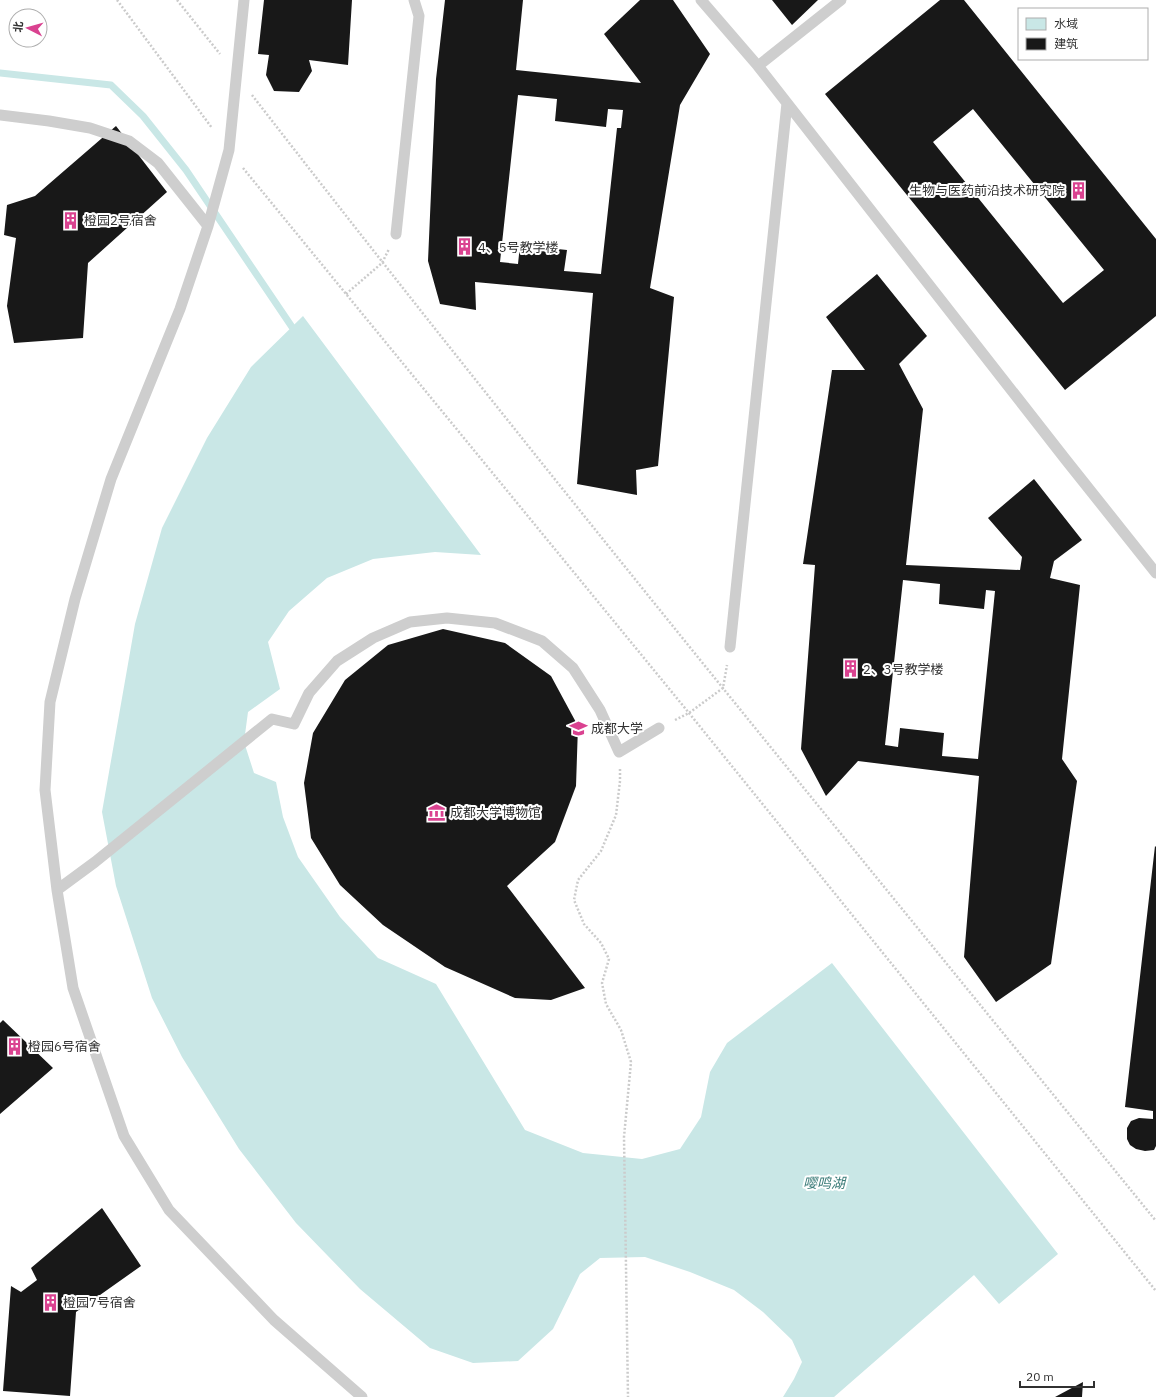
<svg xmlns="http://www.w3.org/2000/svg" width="1156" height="1397" viewBox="0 0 1156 1397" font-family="'IBM Plex Sans','Noto Sans SC',sans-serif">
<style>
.water{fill:#c9e7e6}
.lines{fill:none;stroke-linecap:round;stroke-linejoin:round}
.stream{stroke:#c9e7e6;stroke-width:7}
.building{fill:#181818;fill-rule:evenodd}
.path{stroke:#cbcbcb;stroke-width:2.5;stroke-dasharray:2 2;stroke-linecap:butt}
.lane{stroke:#cecece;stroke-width:11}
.labels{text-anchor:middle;stroke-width:4;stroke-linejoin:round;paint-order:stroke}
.poi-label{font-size:13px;fill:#313131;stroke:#fff;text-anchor:start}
.water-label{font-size:14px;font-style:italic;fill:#3c7c79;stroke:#fff}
</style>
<rect width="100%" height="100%" fill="#fff"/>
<!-- water -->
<path class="water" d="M303 316 481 555 435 552 373 559 327 578 289 611 268 642 280 689 248 712 244 742 254 773 276 782 283 817 298 857 340 917 378 958 436 984 525 1130 583 1153 642 1159 680 1149 701 1117 710 1072 727 1043 832 963 1058 1254 999 1304 974 1275 834 1397H783L794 1379 802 1362 792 1340 763 1312 734 1290 690 1272 645 1257 600 1258 580 1274 553 1329 518 1361 473 1363 430 1348 360 1289 296 1223 239 1149 182 1057 152 998 116 886 102 812 135 624 162 528 207 438 251 367Z"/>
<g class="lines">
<!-- stream -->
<path class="stream" d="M0 73 111 85 143 116 186 170 292 327"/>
</g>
<!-- building -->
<path class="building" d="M264 0H352L348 65 309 60 312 71 299 92 274 91 266 75 269 55 258 54Z
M445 0H523L516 70 641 83 604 34 640 0H673L710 54 680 105 650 288 674 297 658 466 636 470 637 495 577 484 593 293 475 282 476 310 440 304 428 261 436 79ZM518 95 557 99 555 121 606 127 608 109 623 110 621 128H617L601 274 564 271 567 250 520 245 518 264 500 262Z
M772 0H818L792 25Z
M940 0H964L1156 239V316L1065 390 825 94ZM973 109 1104 270 1063 303 933 142Z
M116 126 167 192 88 263 83 338 14 343 7 306 16 238 4 235 7 205 35 196Z
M877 274 927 336 899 364 923 409 906 565 1020 570 1022 557 988 518 1034 479 1082 540 1054 561 1050 578 1080 585 1062 759 1077 781 1051 964 996 1002 964 957 979 776 858 761 826 796 801 749 815 565 803 564 832 370H865L826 317ZM903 580 940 584 939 604 984 609 986 590 995 591 978 759 942 756 944 733 900 728 898 747 885 745Z
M443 629 505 643 551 676 578 726 576 786 555 842 507 886 585 988 551 1000 515 998 445 967 383 925 340 885 311 838 304 783 313 733 345 680 388 645Z
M1155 846 1156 847V1146L1154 1150 1145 1151 1136 1149 1130 1145 1127 1139V1128L1131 1121 1139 1118 1153 1119V1111L1125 1107Z
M3 1020 53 1068 0 1114V1023Z
M102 1208 141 1266 76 1312 70 1396 3 1391 11 1286 21 1292 37 1280 31 1268Z
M1083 1382 1082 1397H1055Z"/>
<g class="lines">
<!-- path -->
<path class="path" d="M117 0 212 128
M177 0 220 54
M252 95C547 476 853 848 1156 1221
M243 168 689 713 1156 1291
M346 294 382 263 389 249
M675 720 689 713 723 688 727 665
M620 769V781L616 815 601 851 578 880 574 900 584 924 601 943 609 959 602 983 606 1004 621 1030 631 1062 624 1137 628 1397"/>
<!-- lane -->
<path class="lane" d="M244 0 229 150 208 226 180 309 111 479 75 599 50 702 45 790 57 890 73 988 124 1136 169 1210 274 1320 362 1397
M701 0 758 66 1066 460 1156 573
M758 66 841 0
M0 115 49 121 90 128 129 141 158 163 208 226
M396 234 419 16 414 0
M730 647 787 103
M57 890 95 862 272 719 294 724 309 693 337 661 373 638 410 622 447 618 495 623 542 641 573 668 600 710 619 752 659 728"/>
</g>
<!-- icons -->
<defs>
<symbol id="building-bare" viewBox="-9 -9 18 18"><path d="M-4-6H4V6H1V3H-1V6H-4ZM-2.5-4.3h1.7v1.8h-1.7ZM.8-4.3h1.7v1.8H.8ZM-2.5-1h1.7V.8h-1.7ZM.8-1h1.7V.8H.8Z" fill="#da4290" stroke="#fff" stroke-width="2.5" paint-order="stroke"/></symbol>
<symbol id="university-bare" viewBox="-9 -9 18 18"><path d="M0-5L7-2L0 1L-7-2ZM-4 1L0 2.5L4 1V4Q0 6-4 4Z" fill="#da4290" stroke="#fff" stroke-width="2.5" paint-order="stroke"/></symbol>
<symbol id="museum-bare" viewBox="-9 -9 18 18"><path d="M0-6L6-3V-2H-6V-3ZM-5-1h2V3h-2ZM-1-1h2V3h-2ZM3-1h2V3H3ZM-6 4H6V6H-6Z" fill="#da4290" stroke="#fff" stroke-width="2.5" paint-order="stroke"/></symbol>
</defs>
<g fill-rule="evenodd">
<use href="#building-bare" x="1066" y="178" width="25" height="25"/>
<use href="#building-bare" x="58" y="208" width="25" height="25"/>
<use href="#building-bare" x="452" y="234" width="25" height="25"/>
<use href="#building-bare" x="838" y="656" width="25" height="25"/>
<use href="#university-bare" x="566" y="716" width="25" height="25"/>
<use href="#museum-bare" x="424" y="800" width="25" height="25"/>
<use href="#building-bare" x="2" y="1034" width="25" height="25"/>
<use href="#building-bare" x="38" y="1290" width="25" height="25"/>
</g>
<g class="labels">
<!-- poi labels -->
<g class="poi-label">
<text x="1065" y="195" text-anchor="end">生物与医药前沿技术研究院</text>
<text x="84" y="225">橙园2号宿舍</text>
<text x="478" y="252">4、5号教学楼</text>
<text x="863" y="674">2、3号教学楼</text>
<text x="591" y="733">成都大学</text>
<text x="450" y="817">成都大学博物馆</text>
<text x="28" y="1051">橙园6号宿舍</text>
<text x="63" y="1307">橙园7号宿舍</text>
</g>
<!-- water labels -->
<g class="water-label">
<text x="824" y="1188">嘤鸣湖</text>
</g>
</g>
<!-- legend -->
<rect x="1018" y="8" width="130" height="52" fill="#ffffff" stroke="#adadad"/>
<rect x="1026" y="18" width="20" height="12" fill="#c9e7e6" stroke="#adadad"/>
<text x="1054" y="28" font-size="12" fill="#313131">水域</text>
<rect x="1026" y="38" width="20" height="12" fill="#181818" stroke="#adadad"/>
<text x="1054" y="48" font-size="12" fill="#313131">建筑</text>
<!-- north arrow -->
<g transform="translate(28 28) rotate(276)"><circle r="19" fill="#ffffff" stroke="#adadad"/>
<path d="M0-3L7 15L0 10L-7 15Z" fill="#da4290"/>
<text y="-6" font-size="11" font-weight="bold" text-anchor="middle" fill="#313131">北</text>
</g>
<!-- scale -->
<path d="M1020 1381v6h74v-6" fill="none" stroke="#313131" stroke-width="2"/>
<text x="1026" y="1381" font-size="12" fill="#313131" stroke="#ffffff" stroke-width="3" paint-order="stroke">20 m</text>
</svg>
